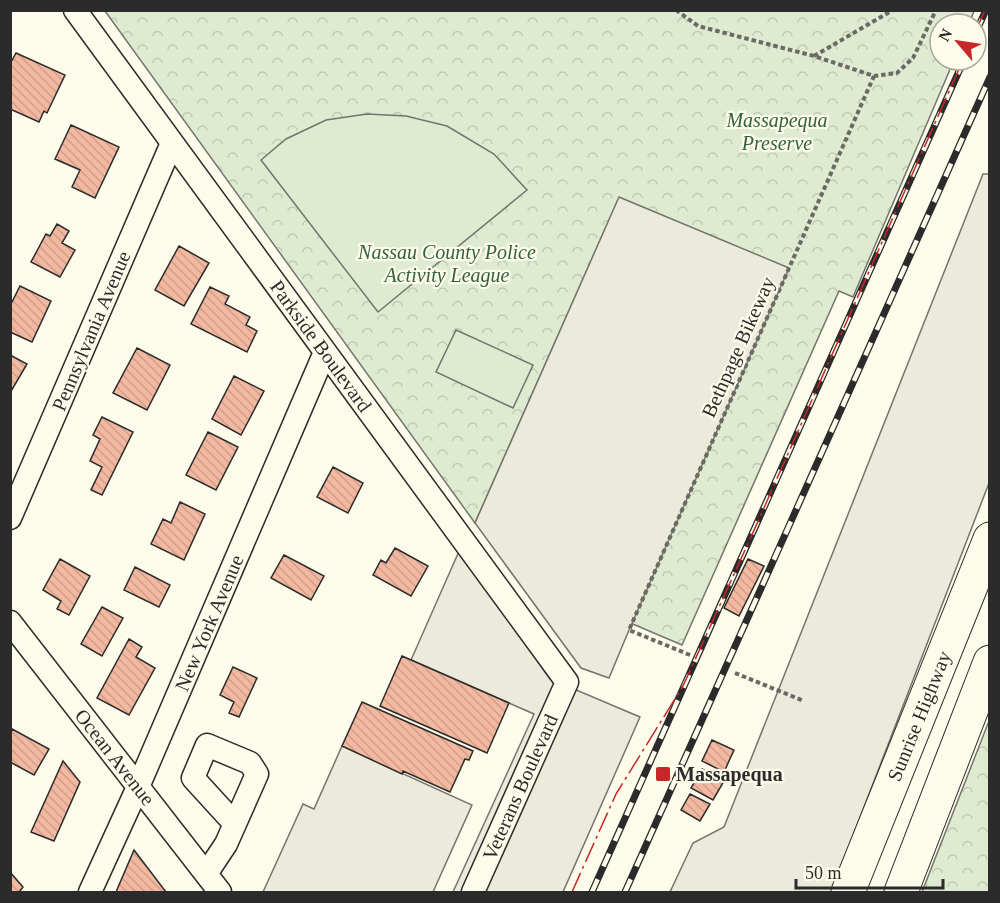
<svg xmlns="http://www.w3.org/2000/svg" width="1000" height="903" viewBox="0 0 1000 903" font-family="Georgia,serif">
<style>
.forest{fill:url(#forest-crowns);stroke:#74746e;stroke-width:1.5}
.garden{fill:#deebd1;stroke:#74746e;stroke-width:1.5}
.parking{fill:#eceadb;stroke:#74746e;stroke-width:1.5}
.building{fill:url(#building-back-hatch);stroke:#2b2b2b;stroke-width:1.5}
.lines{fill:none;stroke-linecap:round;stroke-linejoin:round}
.minor-casing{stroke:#2b2b2b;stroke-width:25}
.highway-casing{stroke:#2b2b2b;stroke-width:35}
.path{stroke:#6a6964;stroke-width:4;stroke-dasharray:4.5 3;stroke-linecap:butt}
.minor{stroke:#fdfbea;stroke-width:22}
.highway{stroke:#fdfbea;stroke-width:33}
.rail-casing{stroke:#2b2b2b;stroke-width:7}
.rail{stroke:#fdfbea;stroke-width:4.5;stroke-dasharray:14;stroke-linecap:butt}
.power{stroke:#c62828;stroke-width:1.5;stroke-dasharray:21 4.5 3 4.5;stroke-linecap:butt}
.poi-dot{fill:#c62828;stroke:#fdfbea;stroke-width:2}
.labels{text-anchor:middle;stroke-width:4.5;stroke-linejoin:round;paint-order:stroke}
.park-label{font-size:20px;font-style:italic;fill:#34623c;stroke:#fdfbea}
.street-label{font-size:20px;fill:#2b2b2b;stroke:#fdfbea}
.poi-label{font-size:20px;font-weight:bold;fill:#2b2b2b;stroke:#fdfbea;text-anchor:start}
</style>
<defs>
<pattern id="forest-crowns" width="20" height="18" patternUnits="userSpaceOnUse" patternTransform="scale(1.5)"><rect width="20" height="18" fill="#deebd1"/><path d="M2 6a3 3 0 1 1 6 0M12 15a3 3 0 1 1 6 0" fill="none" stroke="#bfcab4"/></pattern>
<pattern id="building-back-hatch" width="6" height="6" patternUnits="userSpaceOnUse" patternTransform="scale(1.5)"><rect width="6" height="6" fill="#f2b8a0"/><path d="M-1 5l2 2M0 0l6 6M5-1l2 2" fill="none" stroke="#d09e8a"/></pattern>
</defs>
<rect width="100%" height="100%" fill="#fdfbea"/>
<!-- forest -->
<path class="forest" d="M105 11H974L969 24H940V60H954L853 297 839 291 682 645 628 622 618 200 475 523Z
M989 721V892H922Z"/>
<!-- garden -->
<path class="garden" d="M367 114 406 116 447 126 494 154 527 190 378 312 261 160 286 139 326 120Z
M456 330 533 365 513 408 436 372Z"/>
<!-- parking -->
<path class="parking" d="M983 174H989V483L832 890 831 892H670L693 843 724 827Z
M619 197 789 268 629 630 609 678 581 668 475 523Z
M460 549 550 679 640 717 563 892H453L534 714 411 660Z
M342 746 472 805 433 892H263L303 804 314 809Z"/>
<!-- building -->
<path class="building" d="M16 53 65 75 47 113 44 111 39 122 10 109V64Z
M71 125 119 147 95 198 72 187 80 170 55 159Z
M57 224 69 231 62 243 75 250 60 277 31 262 46 234 50 236Z
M179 246 209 263 184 306 155 290Z
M20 286 51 301 32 342 10 332V306Z
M210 287 229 296 225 304 250 317 246 325 257 331 247 352 191 324Z
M137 348 170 365 147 410 113 393Z
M10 355 27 364 10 393Z
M234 376 264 391 241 435 212 419Z
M102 417 133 432 102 495 91 490 102 467 90 461 100 439 93 435Z
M208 432 238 447 216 490 186 475Z
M333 467 363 483 348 513 317 497Z
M180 502 205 514 184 560 151 544 163 519 171 523Z
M395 548 428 566 411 596 373 575 381 560 386 563Z
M284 555 324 576 311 600 271 578Z
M60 559 90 576 69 615 57 609 61 601 43 590Z
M748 559 764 566 739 616 724 608Z
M135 567 170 585 159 607 124 590Z
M102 607 123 618 102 656 81 644Z
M129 639 142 647 136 657 155 668 129 715 97 698Z
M402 656 509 703 487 753 380 706Z
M233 667 257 678 239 717 229 713 234 702 220 695Z
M362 702 473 751 469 760 465 759 450 792 403 771 402 774 342 746Z
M12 729 49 749 34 775 10 762V732Z
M712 740 734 750 724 772 702 761Z
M63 761 80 782 54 841 31 832Z
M702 769 724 781 713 800 691 788Z
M690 794 710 804 700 821 681 810Z
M134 850 166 892H116Z
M10 872 23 887 19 892H10Z"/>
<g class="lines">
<defs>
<path id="minor" d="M75 10 567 682 473 892
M10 518 172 143
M10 622 220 892
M206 874 226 844 257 774 250 763 207 745 193 778 235 824
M90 892 138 787 325 352"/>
<path id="highway" d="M848 892 990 539
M901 892 990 662"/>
</defs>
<!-- minor casing -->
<use href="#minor" class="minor-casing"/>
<!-- highway casing -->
<use href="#highway" class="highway-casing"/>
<!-- path -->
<path class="path" d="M676 10 698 26 814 56 874 76 897 73 913 58 936 10
M814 56 893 10
M690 655 629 630 874 76
M735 673 804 701"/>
<!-- minor -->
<use href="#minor" class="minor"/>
<!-- highway -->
<use href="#highway" class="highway"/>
<defs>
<path id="rail" d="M976 32 986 10
M592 892 964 60
M625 892 990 77"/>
</defs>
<!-- rail casing -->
<use href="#rail" class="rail-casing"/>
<!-- rail -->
<use href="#rail" class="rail"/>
<!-- power -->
<path class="power" d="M976 30 985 10
M572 892 616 794 683 686 751 537 963 60"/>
</g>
<!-- markers -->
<rect class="poi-dot" x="655" y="766" width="16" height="16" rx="3"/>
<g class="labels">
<!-- park labels -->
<g class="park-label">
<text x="777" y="127">Massapequa<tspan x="777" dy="23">Preserve</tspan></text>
<text x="447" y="259">Nassau County Police<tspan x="447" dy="23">Activity League</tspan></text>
</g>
<!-- street labels -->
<g class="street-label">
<text transform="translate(91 331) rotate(-67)" y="7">Pennsylvania Avenue</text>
<text transform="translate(321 346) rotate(54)" y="7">Parkside Boulevard</text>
<text transform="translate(738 347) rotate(-66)" y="7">Bethpage Bikeway</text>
<text transform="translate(209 623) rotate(-67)" y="7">New York Avenue</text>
<text transform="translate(919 716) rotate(-68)" y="7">Sunrise Highway</text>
<text transform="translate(115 757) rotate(52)" y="7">Ocean Avenue</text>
<text transform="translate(520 787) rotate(-66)" y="7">Veterans Boulevard</text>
</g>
<!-- poi labels -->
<g class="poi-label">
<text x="676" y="781">Massapequa</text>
</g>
</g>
<!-- border -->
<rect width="1000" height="903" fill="none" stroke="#2b2b2b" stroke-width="24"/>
<!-- north arrow -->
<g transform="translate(958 42) rotate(299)"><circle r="28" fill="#fdfbea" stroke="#a9a89e" stroke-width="1.5"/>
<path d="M0-4.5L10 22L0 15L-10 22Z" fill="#c62828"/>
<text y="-9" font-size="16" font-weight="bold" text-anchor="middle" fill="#2b2b2b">N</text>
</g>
<!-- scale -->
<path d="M796 879v9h147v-9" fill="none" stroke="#2b2b2b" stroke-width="3"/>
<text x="805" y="879" font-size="18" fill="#2b2b2b" stroke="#fdfbea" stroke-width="4.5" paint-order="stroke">50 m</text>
</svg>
